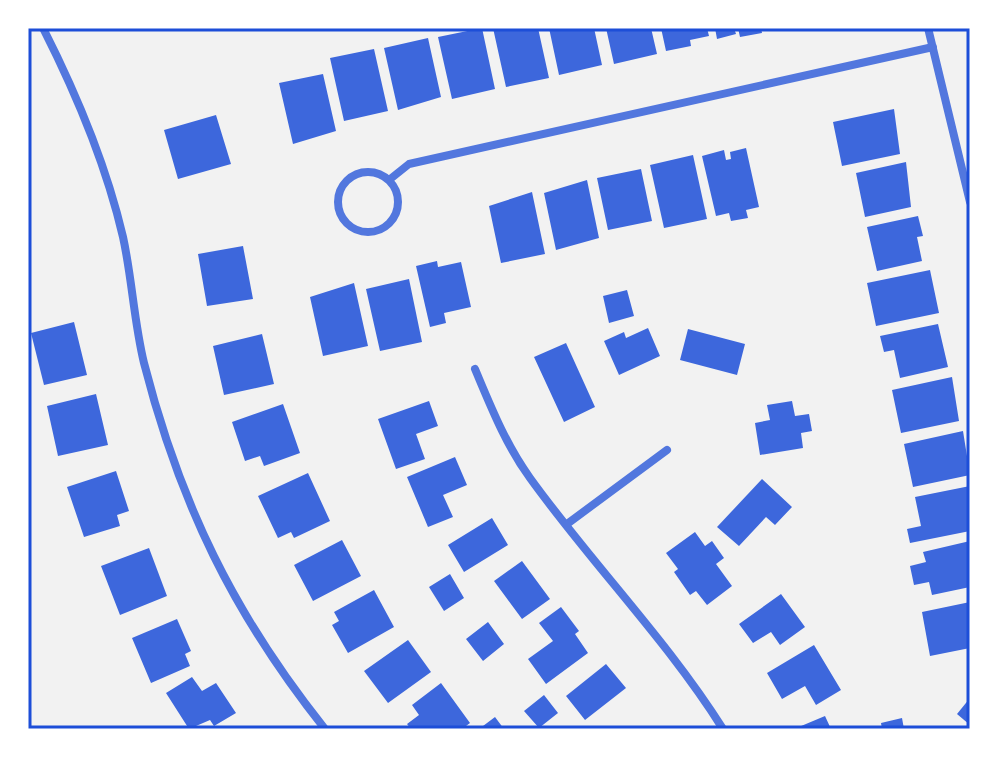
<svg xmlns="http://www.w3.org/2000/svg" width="998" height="757" viewBox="0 0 998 757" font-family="'Source Sans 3',sans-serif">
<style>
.building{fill:#3d67dc}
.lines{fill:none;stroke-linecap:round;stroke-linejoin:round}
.minor{stroke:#5277de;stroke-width:8}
.neatline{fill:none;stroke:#1d4ed8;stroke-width:3}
</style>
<rect width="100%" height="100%" fill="#f2f2f2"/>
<!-- building -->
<path class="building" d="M482 28 495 89 452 99 438 37Z
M493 28H538L549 78 506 87Z
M549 28H594L602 65 559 75Z
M606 28H651L657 54 614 64Z
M661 28H707L709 36 690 40 691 46 666 51Z
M715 28H734L736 34 717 39Z
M738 28H761L762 33 740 37Z
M428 38 441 97 398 110 384 48Z
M374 49 388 111 344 121 330 58Z
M323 74 336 131 293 144 279 83Z
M894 109 900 154 842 166 833 122Z
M216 115 231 164 178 179 164 130Z
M746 148 759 207 746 210 748 218 731 221 729 213 716 216 702 156 724 150 726 160 731 159 730 152Z
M693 155 707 219 664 228 650 165Z
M906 162 911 207 865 217 856 173Z
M641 169 652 221 608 230 597 178Z
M587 180 599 238 556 250 544 193Z
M532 192 545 254 501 263 489 206Z
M918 216 923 236 917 237 922 261 877 271 867 227Z
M243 246 253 299 207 306 198 254Z
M437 261 438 267 461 262 471 307 444 313 446 323 430 327 416 266Z
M930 270 939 313 876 326 867 283Z
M409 279 422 342 380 351 366 289Z
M354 283 368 346 323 356 310 297Z
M627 290 634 316 609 323 603 296Z
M74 322 87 375 44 385 31 333Z
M938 324 948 367 900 378 894 350 884 352 880 336Z
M648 328 660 356 619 375 604 341 624 332 626 338Z
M688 329 745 344 737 375 680 360Z
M262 334 274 384 224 395 213 346Z
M566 343 595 407 564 422 534 357Z
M952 377 959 421 901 433 892 390Z
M96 394 108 445 58 456 47 406Z
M429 401 438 426 416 434 425 459 396 469 378 419Z
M792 401 795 416 809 414 812 431 801 433 803 448 760 455 755 423 770 420 767 405Z
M283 404 300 453 264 466 260 456 245 461 232 422Z
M963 431 970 475 913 487 904 444Z
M455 457 467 485 443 495 453 517 428 527 407 477Z
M116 471 129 511 117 515 120 526 84 537 67 487Z
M308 473 330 521 294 538 291 532 278 538 258 496Z
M762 479 792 507 775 525 766 517 739 546 717 527Z
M970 486V531L910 543 907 529 921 526 915 497Z
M492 518 508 545 464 572 448 545Z
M695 532 705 546 712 541 724 558 716 564 732 586 707 605 696 591 690 595 674 572 678 569 666 553Z
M342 540 361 576 313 601 294 565Z
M970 541V587L932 595 929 582 914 585 910 566 926 562 923 552Z
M149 548 167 596 120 615 101 566Z
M522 561 550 599 522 619 494 581Z
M450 574 464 598 444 611 429 587Z
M374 590 394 627 348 653 332 625 339 621 334 612Z
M781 594 805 627 780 645 771 632 753 643 739 624Z
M970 602V648L930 656 922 612Z
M561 607 579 631 575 634 588 653 546 684 528 659 553 641 539 623Z
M177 619 191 651 185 654 190 666 151 683 132 638Z
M488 622 504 644 483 661 466 639Z
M408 640 431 672 388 703 364 671Z
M814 645 841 690 816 705 805 686 782 699 767 673Z
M606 664 626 688 585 720 566 696Z
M192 677 202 691 216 683 236 713 214 726 210 720 189 729 166 693Z
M441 683 470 723 462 729H411L407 724 419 715 412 705Z
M544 695 558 713 539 728 524 711Z
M970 698V725L957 714Z
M825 716 831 729H794Z
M495 717 504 729H479Z
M902 718 904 729H882L881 723Z"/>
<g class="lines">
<!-- minor -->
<path class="minor" d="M43 28C77 95 106 164 123 237 132 278 134 322 144 363 180 504 234 615 325 729
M928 28 970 202
M338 202a30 30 0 1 1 60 0a30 30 0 1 1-60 0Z
M389 180 409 164 933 47
M475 369C491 407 506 445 530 478 592 564 667 640 723 729
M567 524 667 450"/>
</g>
<!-- border -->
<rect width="998" height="757" fill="none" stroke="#ffffff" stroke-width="60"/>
<rect x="30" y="30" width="938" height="697" class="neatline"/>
</svg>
